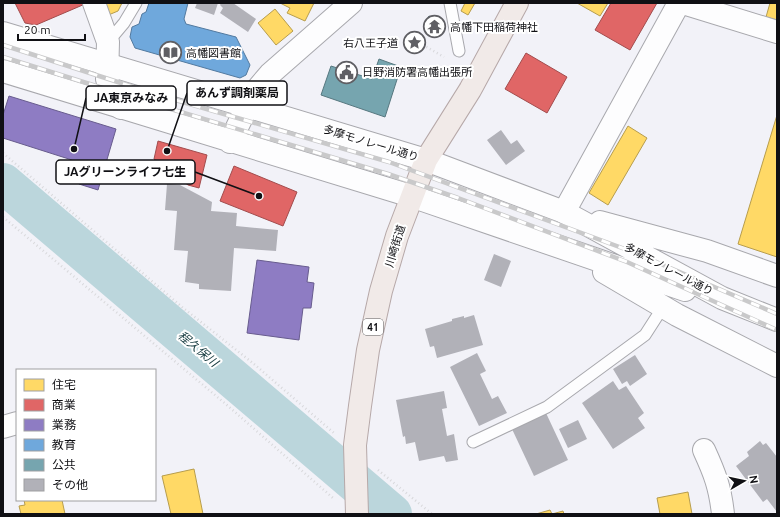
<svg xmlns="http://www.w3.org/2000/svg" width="780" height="517" viewBox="0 0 780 517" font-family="Ubuntu,'Noto Sans JP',sans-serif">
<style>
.homes{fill:#ffd966;stroke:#b79d4d}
.shops{fill:#e06666;stroke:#a24c4d}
.offices{fill:#8e7cc3;stroke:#685c8e}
.schools{fill:#6fa8dc;stroke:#527aa0}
.public{fill:#76a5af;stroke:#577880}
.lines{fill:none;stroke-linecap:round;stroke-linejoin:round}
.river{stroke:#bbd6dc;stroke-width:40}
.building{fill:#b1b1b8}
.lane-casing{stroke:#a8a8ad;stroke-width:13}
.street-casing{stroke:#a8a8ad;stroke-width:24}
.secondary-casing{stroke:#a8a8ad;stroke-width:24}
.primary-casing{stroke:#b6a8a8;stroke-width:24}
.path{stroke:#d8d8db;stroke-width:2.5;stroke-dasharray:1 3;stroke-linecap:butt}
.lane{stroke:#fdfdfe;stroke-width:11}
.street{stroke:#fdfdfe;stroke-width:22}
.secondary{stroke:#fdfdfe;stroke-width:22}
.primary{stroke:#f1eae8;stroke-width:22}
.rail-casing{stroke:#c9c9ca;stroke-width:4.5}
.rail{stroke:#fff;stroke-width:3;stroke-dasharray:9;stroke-linecap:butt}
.labels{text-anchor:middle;stroke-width:4;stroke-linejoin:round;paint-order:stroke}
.shield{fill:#fff;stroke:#58585a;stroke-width:1}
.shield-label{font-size:10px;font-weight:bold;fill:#101014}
.poi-label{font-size:11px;fill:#101014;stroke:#fff;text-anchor:start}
.street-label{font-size:11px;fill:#101014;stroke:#fff}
.water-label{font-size:12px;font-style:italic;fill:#13383d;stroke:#fff}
.leader{fill:none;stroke:#101014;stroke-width:1.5}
.callout-dot{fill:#101014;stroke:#fff;stroke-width:1.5}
.callout{fill:#fff;stroke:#101014;stroke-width:1.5}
.callout-label{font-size:12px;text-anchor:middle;font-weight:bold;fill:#101014}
</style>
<rect width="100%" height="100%" fill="#f2f2f8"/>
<!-- homes -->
<path class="homes" d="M102 3H122L118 11 106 16Z
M280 3H314L305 21 287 13 290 8Z
M465 3H475L468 15 461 11Z
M577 3H608L600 16Z
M770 3H777V20L766 17Z
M275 9 293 31 276 45 258 23Z
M777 115V257L738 244Z
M628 126 647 138 608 205 589 193Z
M194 469 203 514H171L162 476Z
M688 492 692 514H660L657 498Z
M24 500H62L65 514H21L19 506 25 505Z
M550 510 552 514 563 511 564 514H536Z"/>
<!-- shops -->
<path class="shops" d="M15 3H85V4L36 25 25 23Z
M611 3H657L630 50 595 30Z
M526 53 567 77 547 113 505 89Z
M158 141 207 155 199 188 188 185 154 159Z
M234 166 297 192 283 226 220 201Z"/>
<!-- offices -->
<path class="offices" d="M9 96 116 129 98 190 79 184 67 174 72 160 3 138V115Z
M257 260 309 267 307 282 314 283 311 308H303L299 340 247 333Z"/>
<!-- schools -->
<path class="schools" d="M149 3H188L184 19 186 24 236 37 250 65 246 75 240 78 135 48 130 37 132 27 139 24 142 14 146 12Z"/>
<!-- public -->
<path class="public" d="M429 16 439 21 434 31 424 25Z
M379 59 401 67 385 117 321 95 331 66 372 79Z"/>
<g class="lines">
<!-- river -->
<path class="river" d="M3 183C132 294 263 403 392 514"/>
</g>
<!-- building -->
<path class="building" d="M197 3H218L214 15 195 8Z
M221 3H233L256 19 248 32 220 13 223 8 220 5Z
M501 130 511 144 517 140 525 151 506 165 487 140Z
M167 184 180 185 212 202 211 211 237 213 236 226 278 230 276 251 234 248 231 291 199 289V284L185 282 188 251 174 250 177 211 165 210Z
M494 254 511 261 501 287 484 280Z
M474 315 483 345 437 358 434 346 430 347 425 329 452 321V319L464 316V318Z
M477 353 486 371 480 374 492 399 498 396 507 413 479 426 450 367Z
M635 355 647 374 630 386 627 381 622 384 613 369Z
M613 381 619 390 626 386 644 413 638 418 645 428 613 449 582 403Z
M444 391 447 408 442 409 447 436 454 434 458 460 446 462 444 456 419 461 415 442 406 444 405 436 403 437 396 400Z
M546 413 568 460 534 476 512 429Z
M578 420 587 439 568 448 559 429Z
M760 441 763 445 766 443 777 457V512L767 499 763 502 736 466 749 456 747 452Z"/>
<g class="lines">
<defs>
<path id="lane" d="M450 3 459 51
M108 42 124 23 136 3
M473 442 547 407 645 335 663 307"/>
<path id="street" d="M94 3 108 42 107 79 112 95 121 108
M683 3 777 32
M564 212 679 3
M3 427 17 423
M704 450C715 474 720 487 723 514"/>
<path id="secondary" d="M3 33 426 160 564 212 722 298 777 320
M3 71 411 196 685 290
M230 142 253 94 270 74 351 3
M600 222 707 251 777 276
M604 272 677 315 777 366"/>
<path id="primary" d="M357 514 355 445 360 406 368 350 381 291 397 236 426 160 470 90 517 3"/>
</defs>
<!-- lane casing -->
<use href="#lane" class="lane-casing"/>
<!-- street casing -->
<use href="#street" class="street-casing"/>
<!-- secondary casing -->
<use href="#secondary" class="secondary-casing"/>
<!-- primary casing -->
<use href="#primary" class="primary-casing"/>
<!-- path -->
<path class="path" d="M428 30 423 41V45L444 57
M3 153 182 307 254 364 334 433
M3 217 228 406 333 498
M378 470 432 514"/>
<!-- lane -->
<use href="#lane" class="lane"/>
<!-- street -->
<use href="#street" class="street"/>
<!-- secondary -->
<use href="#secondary" class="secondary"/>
<!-- primary -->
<use href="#primary" class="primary"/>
<defs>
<path id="rail" d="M3 45 155 94 389 162 633 252 777 314
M3 57 154 104 388 174 458 198 627 262 777 330"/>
</defs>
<!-- rail casing -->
<use href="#rail" class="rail-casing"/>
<!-- rail -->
<use href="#rail" class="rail"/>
</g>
<!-- icons -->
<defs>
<symbol id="temple-ring" viewBox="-11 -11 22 22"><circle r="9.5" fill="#fff" stroke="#5f5f64" stroke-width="1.5"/><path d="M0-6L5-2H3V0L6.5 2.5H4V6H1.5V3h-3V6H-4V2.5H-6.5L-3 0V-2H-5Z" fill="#5f5f64"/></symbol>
<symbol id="sight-ring" viewBox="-11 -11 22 22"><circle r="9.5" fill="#fff" stroke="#5f5f64" stroke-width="1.5"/><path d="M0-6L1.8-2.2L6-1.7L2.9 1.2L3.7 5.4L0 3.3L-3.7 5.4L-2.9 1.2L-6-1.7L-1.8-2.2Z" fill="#5f5f64"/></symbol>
<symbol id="library-ring" viewBox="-11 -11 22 22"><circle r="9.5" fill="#fff" stroke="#5f5f64" stroke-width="1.5"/><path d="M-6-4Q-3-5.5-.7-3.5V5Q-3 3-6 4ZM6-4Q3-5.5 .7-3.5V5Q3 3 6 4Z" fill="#5f5f64"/></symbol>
<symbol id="civic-ring" viewBox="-11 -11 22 22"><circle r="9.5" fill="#fff" stroke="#5f5f64" stroke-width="1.5"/><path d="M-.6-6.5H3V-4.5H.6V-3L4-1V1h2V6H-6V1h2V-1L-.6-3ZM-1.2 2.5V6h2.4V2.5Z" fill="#5f5f64"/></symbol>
</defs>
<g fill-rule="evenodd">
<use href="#temple-ring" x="422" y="14" width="25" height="25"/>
<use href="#sight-ring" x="402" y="30" width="25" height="25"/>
<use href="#library-ring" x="158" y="40" width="25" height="25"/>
<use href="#civic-ring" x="334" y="60" width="25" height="25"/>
</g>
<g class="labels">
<!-- shield labels -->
<rect class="shield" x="363" y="319" width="20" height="16" rx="3"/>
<g class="shield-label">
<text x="373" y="331">41</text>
</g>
<!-- poi labels -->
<g class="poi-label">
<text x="450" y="31">高幡下田稲荷神社</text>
<text x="398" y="47" text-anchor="end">右八王子道</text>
<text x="186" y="57">高幡図書館</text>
<text x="362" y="76">日野消防署高幡出張所</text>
</g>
<!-- street labels -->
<g class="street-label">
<text transform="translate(371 143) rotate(17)" y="4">多摩モノレール通り</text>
<text transform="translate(395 246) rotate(-73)" y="4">川崎街道</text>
<text transform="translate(669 269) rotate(28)" y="4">多摩モノレール通り</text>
</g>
<!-- water labels -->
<g class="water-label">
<text transform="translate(198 349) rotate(40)" y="4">程久保川</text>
</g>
</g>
<!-- callouts -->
<path class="leader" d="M167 151L187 93M74 149L86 98M259 196L195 172"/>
<g class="callout-dot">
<circle cx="167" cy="151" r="4"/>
<circle cx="74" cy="149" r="4"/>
<circle cx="259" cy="196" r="4"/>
</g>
<g class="callout">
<rect x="187" y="81" width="100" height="24" rx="4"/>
<rect x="86" y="86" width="90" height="24" rx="4"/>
<rect x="56" y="160" width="139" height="24" rx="4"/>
</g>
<g class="callout-label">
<text x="237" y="97">あんず調剤薬局</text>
<text x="131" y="102">JA東京みなみ</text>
<text x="125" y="176">JAグリーンライフ七生</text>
</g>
<!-- border -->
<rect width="780" height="517" fill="none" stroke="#101014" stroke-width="8"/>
<!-- legend -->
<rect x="16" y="369" width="140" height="132" fill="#ffffff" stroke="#9f9fa1"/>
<rect x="24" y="379" width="20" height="12" fill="#ffd966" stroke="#9f9fa1"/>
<text x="52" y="389" font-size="12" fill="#101014">住宅</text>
<rect x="24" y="399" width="20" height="12" fill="#e06666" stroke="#9f9fa1"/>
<text x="52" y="409" font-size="12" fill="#101014">商業</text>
<rect x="24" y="419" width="20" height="12" fill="#8e7cc3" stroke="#9f9fa1"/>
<text x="52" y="429" font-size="12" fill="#101014">業務</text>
<rect x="24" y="439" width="20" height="12" fill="#6fa8dc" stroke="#9f9fa1"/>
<text x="52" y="449" font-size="12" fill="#101014">教育</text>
<rect x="24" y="459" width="20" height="12" fill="#76a5af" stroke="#9f9fa1"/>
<text x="52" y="469" font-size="12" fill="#101014">公共</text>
<rect x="24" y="479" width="20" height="12" fill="#b1b1b8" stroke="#9f9fa1"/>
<text x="52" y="489" font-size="12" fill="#101014">その他</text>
<!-- north arrow -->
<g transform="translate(744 481) rotate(81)" stroke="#ffffff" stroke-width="3" paint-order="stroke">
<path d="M0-3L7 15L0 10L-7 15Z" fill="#101014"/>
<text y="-6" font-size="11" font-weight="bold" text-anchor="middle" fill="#101014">N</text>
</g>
<!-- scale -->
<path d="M18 34v6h67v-6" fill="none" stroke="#101014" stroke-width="2"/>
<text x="24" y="34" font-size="12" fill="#101014" stroke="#ffffff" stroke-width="3" paint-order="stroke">20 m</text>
</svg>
